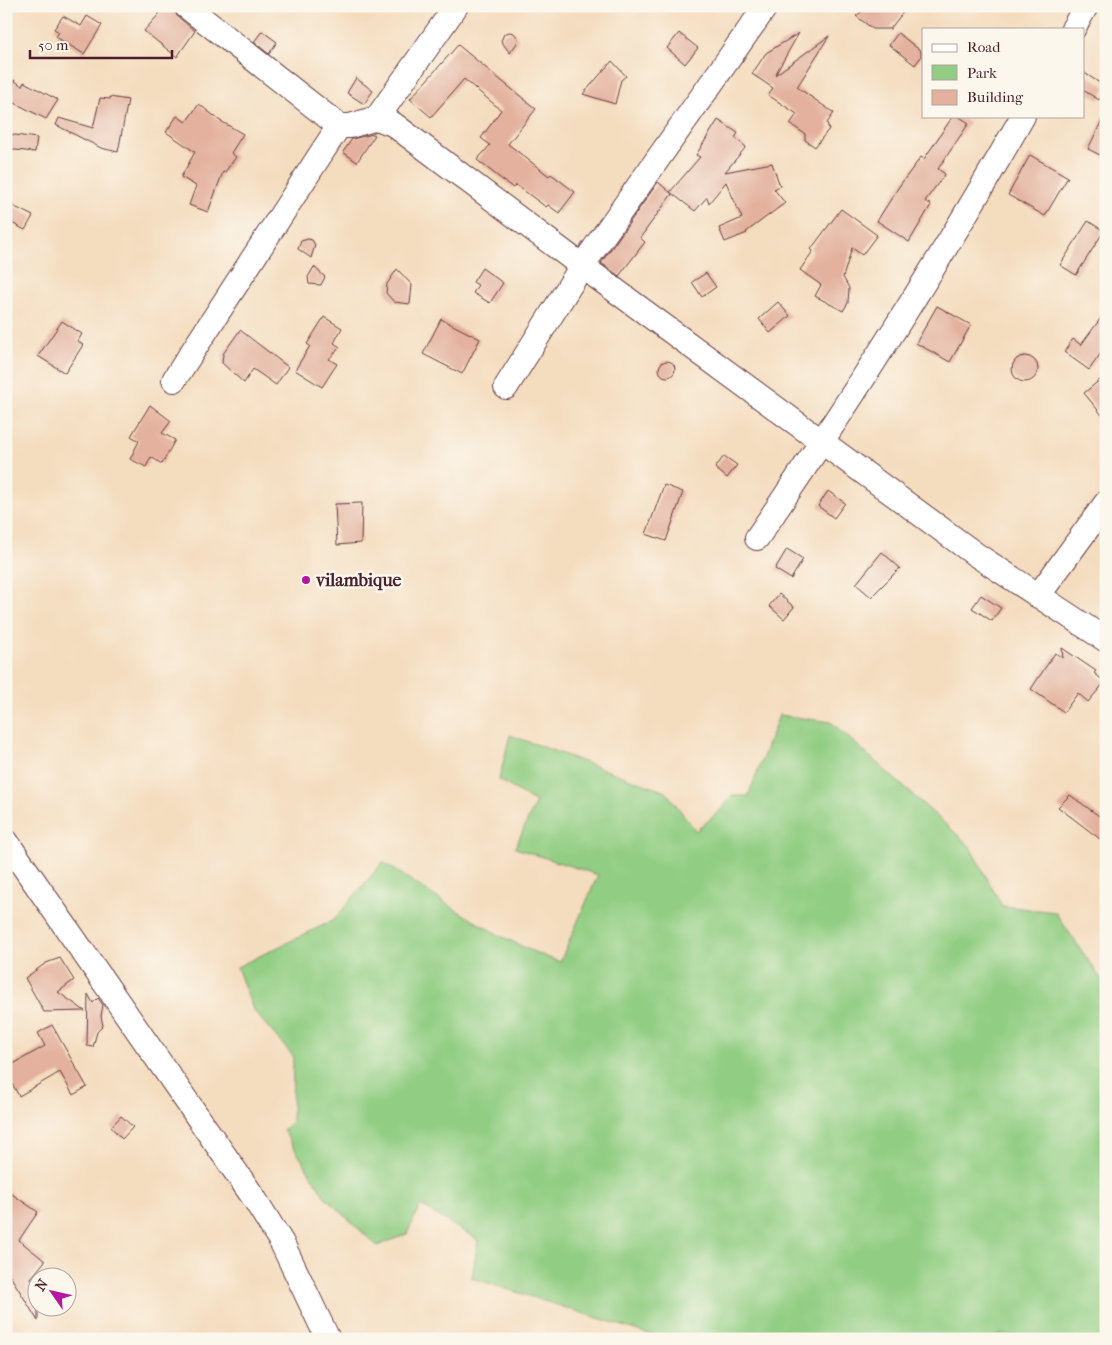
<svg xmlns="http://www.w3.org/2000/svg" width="1112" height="1345" viewBox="0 0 1112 1345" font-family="'IM FELL French Canon',serif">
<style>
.green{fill:#91cd82;stroke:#6e7656}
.building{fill:#e3b19d}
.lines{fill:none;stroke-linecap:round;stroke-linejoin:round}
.minor-casing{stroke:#643b41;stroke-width:26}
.minor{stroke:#fff;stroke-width:24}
.poi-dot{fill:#b5179e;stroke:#fbf7ec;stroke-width:2}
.labels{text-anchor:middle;stroke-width:5;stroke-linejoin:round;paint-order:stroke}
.poi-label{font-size:18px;font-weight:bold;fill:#4a1f2b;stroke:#fbf7ec;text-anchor:start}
</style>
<rect width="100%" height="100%" fill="#fbf7ec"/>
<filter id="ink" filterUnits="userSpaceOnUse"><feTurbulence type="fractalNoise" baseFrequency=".02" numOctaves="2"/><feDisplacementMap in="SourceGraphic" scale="10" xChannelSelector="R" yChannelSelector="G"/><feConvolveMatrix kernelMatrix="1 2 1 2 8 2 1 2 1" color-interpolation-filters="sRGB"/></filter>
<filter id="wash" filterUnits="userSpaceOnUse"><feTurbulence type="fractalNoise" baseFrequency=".0096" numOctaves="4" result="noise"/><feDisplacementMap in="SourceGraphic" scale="20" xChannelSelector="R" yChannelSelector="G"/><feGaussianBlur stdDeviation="1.12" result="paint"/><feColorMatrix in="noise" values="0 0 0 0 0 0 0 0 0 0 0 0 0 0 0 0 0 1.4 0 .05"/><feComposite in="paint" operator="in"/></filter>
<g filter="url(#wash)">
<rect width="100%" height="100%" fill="#f4dcbe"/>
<!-- green -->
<path class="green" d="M779 715 831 722 969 845 1002 906 1055 912 1106 986V1339H1028L1001 1334 991 1339H664L472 1278 478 1240 420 1205 407 1234 377 1246 325 1197 283 1130 292 1122 293 1056 253 1010 237 967 334 920 383 862C439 899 497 940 560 962L598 875 515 848 536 802 499 780 510 735 666 792 696 831 723 808 732 796H748Z"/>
<g id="blocks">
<!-- building -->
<path class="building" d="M166 6H173L177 16 195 31 177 57 144 31Z
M869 6H908L890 29H873L856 16Z
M63 16 81 26 87 16 102 25 84 54 56 37 59 32 54 29Z
M262 31 277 42 269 54 254 42Z
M509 32 514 33 518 38 517 43 510 53 501 41 504 34Z
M679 33 698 48 685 64 667 48Z
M799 33 775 75 829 36 797 87 834 113 827 123 829 129 815 147 805 140V134L790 124 797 114 768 95 773 88 752 74 766 53Z
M898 33 921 51V57L915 65 889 45Z
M458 45 536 109 508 144 549 176 551 174 575 192 559 213 548 205 546 207 516 185 513 188 477 160 490 145 481 138 501 110 464 79 431 117 410 99Z
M612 61 626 76 621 80 615 104 583 94Z
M1083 72 1106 87 1099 100 1083 90Z
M356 78 373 91 364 104 347 93Z
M14 80 22 86 24 82 58 100 46 119 11 101Z
M110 97 128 100 118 152 101 148 56 125 59 118 93 128 100 98 110 99Z
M199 104 219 120 243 134 231 153 236 157 225 172H223L208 212 189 205 196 186 181 177 195 152 166 132 177 116 186 122Z
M1106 112V158L1088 149Z
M953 116H958L969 123 938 169 945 174 925 201 931 205 909 242 877 221 900 185 921 157 924 159Z
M718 120 738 133 735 138 746 147 725 172 772 163 780 186 774 189 785 203 746 232 747 233 725 242 719 228 742 218 726 182 709 203 707 197 695 211 670 192 700 157 696 155Z
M8 134 37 138 35 152 6 149Z
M373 134 375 135 357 162 343 152 352 139Z
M1030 155 1068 177 1045 216 1008 195Z
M658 182 672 194 640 238 645 242 619 276 601 263Z
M11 205 33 216 25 230 6 220V213Z
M841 209 877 235 862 255 852 248 843 277 849 288 848 303 843 311 815 296 821 285 800 270 813 251 811 249Z
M1088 221 1104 231 1076 275 1060 265Z
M308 239 312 240 315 245 311 258 298 249 301 241Z
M314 267 325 277 321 285 309 284 308 277Z
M482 268 503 283 490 303 473 293 478 285 473 282Z
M397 269 412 285 410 304 394 302 386 293 387 284Z
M706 273 716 287 702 297 692 282Z
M778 302 790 316 770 333 759 319Z
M937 306 971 325 950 362 916 343Z
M1106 311V346L1089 370 1064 352 1073 339 1081 345Z
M324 317 342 328 334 343 340 347 329 359 337 364 322 387 295 370 310 346 307 344Z
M441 319 480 339 462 374 423 354Z
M62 321 82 334 78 341 83 345 65 373 38 356Z
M240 330 288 367 276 385 253 369 244 383 222 363 223 354Z
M1012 369a13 13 0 1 1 26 0a13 13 0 1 1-26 0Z
M659 369a8 8 0 1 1 16 0a8 8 0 1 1-16 0Z
M1106 375V420L1084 393Z
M150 405 171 421 162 433 175 440 162 464 151 457 146 467 130 459 139 441 131 436Z
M724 456 737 465 727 478 715 468Z
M664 485 683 492 666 541 646 534Z
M828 491 845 503 834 518 818 506Z
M362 503 361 543 337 545 335 504Z
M787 549 803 559 791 579 775 569Z
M882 552 900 568 871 597 856 584Z
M779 594 794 607 784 619 769 606Z
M981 595 1001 608 992 621 972 608Z
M1062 648 1096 671 1094 673 1105 682 1088 702 1078 693 1064 712 1031 689 1055 653 1063 658Z
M1070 795 1106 821V831L1100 839 1058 807Z
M60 958 74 980 58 992 85 1011 44 1012 25 978 46 963Z
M88 994 93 1003 98 998 103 1005 101 1016 103 1026 97 1032 93 1047 87 1046Z
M52 1025 87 1087 73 1095 60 1072 19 1096 6 1073V1068L45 1046 38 1033Z
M121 1116 133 1127 122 1139 111 1127Z
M6 1190 38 1212 19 1240 45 1261 31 1278 38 1290V1321L6 1269Z"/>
</g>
</g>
<g filter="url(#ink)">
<use href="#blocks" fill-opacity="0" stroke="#643b41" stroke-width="1"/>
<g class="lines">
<defs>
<path id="minor" d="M186 6 339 126H350L377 118 393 124 582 266 975 554 1106 640
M1073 29 1086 6
M377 118 456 6
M174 380 339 126
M506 387 582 266 766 6
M757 538C851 400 941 261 1023 116
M1038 596 1106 503
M6 841 254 1198 282 1243 328 1339"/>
</defs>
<!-- minor casing -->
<use href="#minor" class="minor-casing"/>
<!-- minor -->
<use href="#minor" class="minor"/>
</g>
</g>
<!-- markers -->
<circle class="poi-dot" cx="306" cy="580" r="5"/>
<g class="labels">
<!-- poi labels -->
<g class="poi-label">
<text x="316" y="586">vilambique</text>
</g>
</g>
<!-- margin -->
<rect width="1112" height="1345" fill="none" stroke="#fbf7ec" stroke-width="25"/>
<!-- legend -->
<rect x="922" y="28" width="162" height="90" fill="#fbf7ec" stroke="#b4a19f"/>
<rect x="932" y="44" width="25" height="8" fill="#ffffff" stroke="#b4a19f"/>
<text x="967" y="52" font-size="15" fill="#4a1f2b">Road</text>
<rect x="932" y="65" width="25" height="15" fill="#91cd82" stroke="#b4a19f"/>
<text x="967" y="78" font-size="15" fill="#4a1f2b">Park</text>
<rect x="932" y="90" width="25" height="15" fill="#e3b19d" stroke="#b4a19f"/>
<text x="967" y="102" font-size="15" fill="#4a1f2b">Building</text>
<!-- north arrow -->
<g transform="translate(52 1292) rotate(304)"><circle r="24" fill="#fbf7ec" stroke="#b4a19f"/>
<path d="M0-4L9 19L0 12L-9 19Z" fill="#b5179e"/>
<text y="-8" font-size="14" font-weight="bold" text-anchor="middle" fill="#4a1f2b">N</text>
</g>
<!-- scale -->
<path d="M30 50v8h142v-8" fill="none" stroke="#4a1f2b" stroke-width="2.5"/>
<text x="38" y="50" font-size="15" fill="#4a1f2b" stroke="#fbf7ec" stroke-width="4" paint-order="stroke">50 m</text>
</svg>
